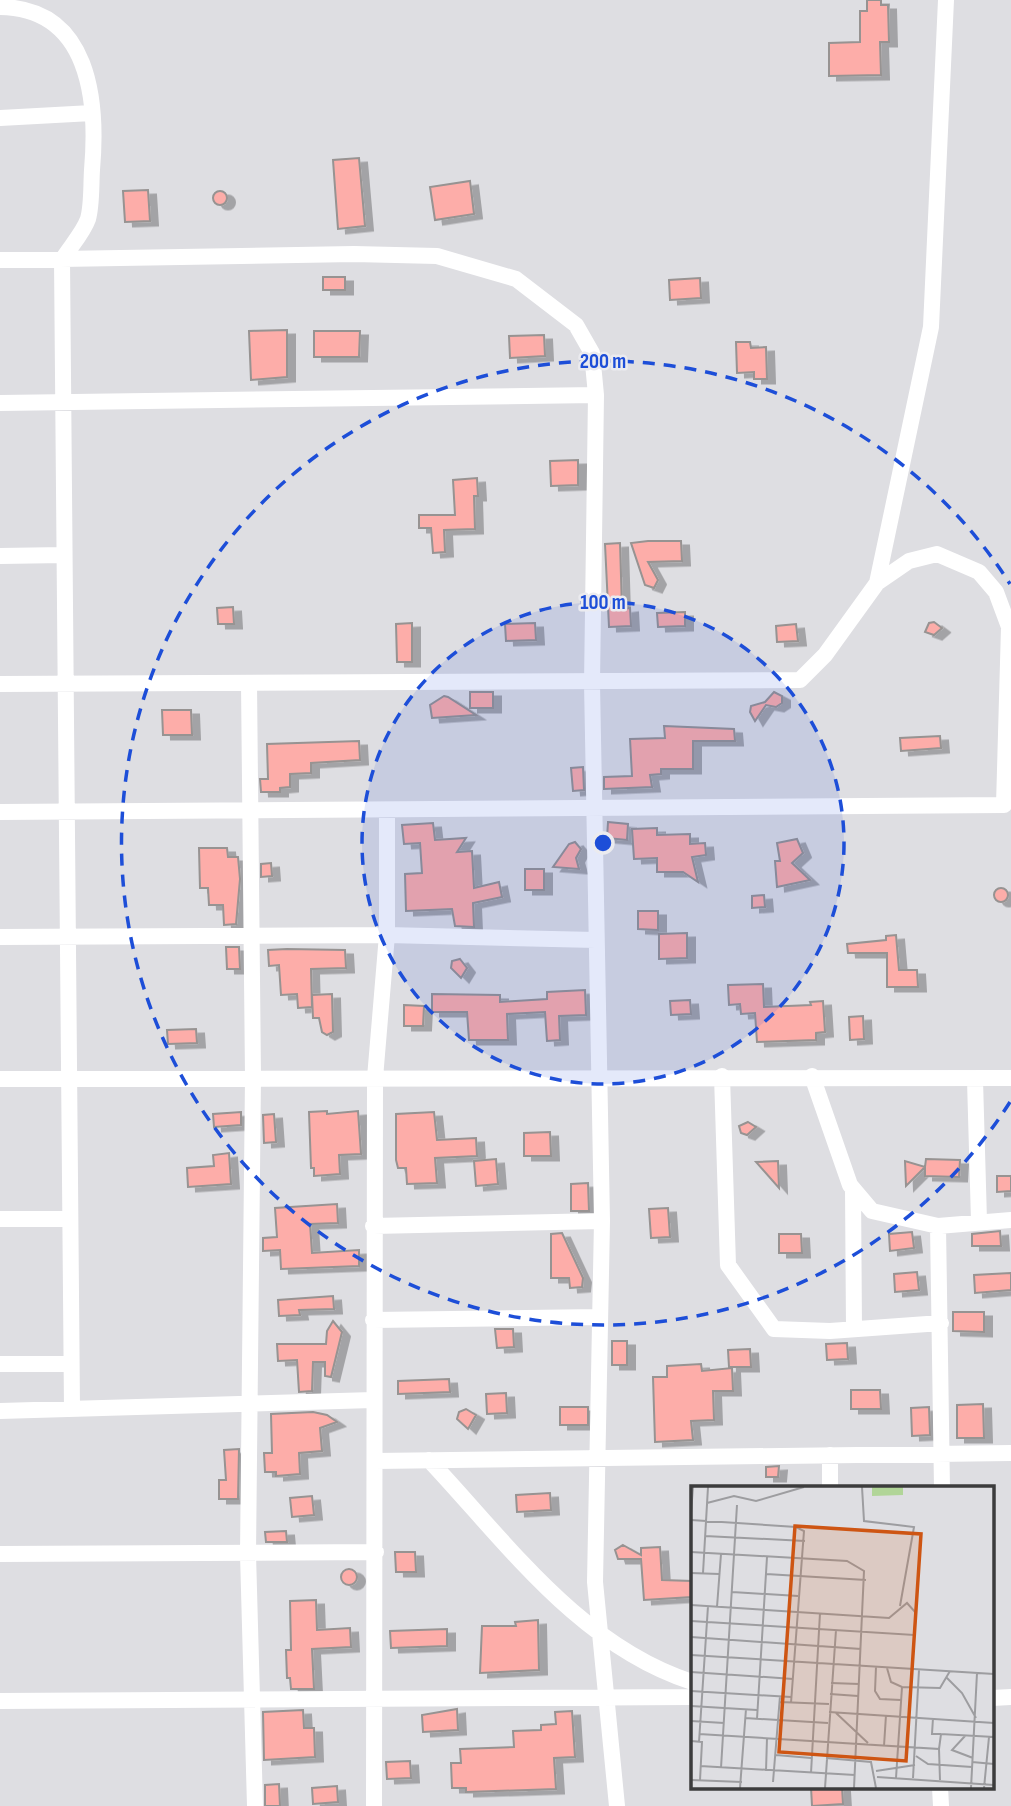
<svg xmlns="http://www.w3.org/2000/svg" width="1011" height="1806" viewBox="0 0 1011 1806" font-family="'Sofia Sans Condensed',sans-serif">
<style>
.building{fill:#fdada9;stroke:#979392;stroke-width:2;filter:url(#shadow)}
.lines{fill:none;stroke-linecap:round;stroke-linejoin:round}
.minor{stroke:#fff;stroke-width:16}
.ring{fill:none;stroke:#1d4ed8;stroke-width:3.5;stroke-dasharray:12 9}
.inset-road{fill:none;stroke:#9d9da0;stroke-width:2}
.view{fill:#ce5513;fill-opacity:0.15;stroke:#ce5513;stroke-width:3.5}
.inset-edge{fill:none;stroke:#3c3c3d;stroke-width:3.5}
.centre{fill:#1d4ed8;stroke:#ebebef;stroke-width:3.5}
.ring-label{font-size:21px;text-anchor:middle;font-weight:bold;fill:#1d4ed8;stroke:#ebebef;stroke-width:5;stroke-linejoin:round;paint-order:stroke}
</style>
<defs>
<filter id="shadow"><feDropShadow dx="8" dy="4.5" stdDeviation="0" flood-color="#0004"/></filter>
</defs>
<rect width="100%" height="100%" fill="#dedee2"/>
<!-- building -->
<path class="building" d="M867 0H881V5H888L889 42H880L881 75 829 76V43L860 42V11H867Z
M359 158 365 226 338 229 333 160Z
M470 181 474 214 435 220 430 187Z
M148 190 150 221 125 222 123 191Z
M213 198a7 7 0 1 1 14 0a7 7 0 1 1-14 0Z
M323 277H345V290H323Z
M700 278 701 298 670 300 669 280Z
M287 330V377L251 380 249 331Z
M314 331H360L359 357H314Z
M544 335 545 356 510 358 509 336Z
M736 342H750L751 348 766 347 767 379H754V372L737 373Z
M578 460V485L551 486 550 461Z
M477 478 478 496H474L475 529 444 530 445 552 433 553 431 528H419V515H455L453 480Z
M648 541H681L682 561 648 562 658 580 654 588 645 585 631 543Z
M620 543 622 609 630 608 631 626 609 627 605 544Z
M233 607 234 624H218L217 608Z
M685 612V626L658 627 657 613Z
M934 622 942 628 934 635 925 632 929 623Z
M412 623V662H397L396 624Z
M535 623 536 640 506 641 505 624Z
M796 624 798 641 777 642 776 626Z
M470 692H493V708H470Z
M774 692 782 696V703L776 707 766 705 755 721 750 712 751 706 765 702Z
M444 696 448 697 476 715 432 718 430 705Z
M162 710H191L192 735H163Z
M664 726 734 729 735 741H693V769H661V774L650 775 652 787 604 789V777L632 776 630 739 665 738Z
M940 736 941 748 901 751 900 738Z
M359 741 360 760 311 763V773L290 774V787L280 788V792H261L260 779H268L267 744Z
M583 767 584 790 573 791 571 768Z
M608 822 628 824 627 840 607 838Z
M433 823 435 840 466 838 457 852 472 851 474 888 499 882 502 897 473 903 474 927 455 926 452 909 406 911 405 874 422 873 420 843 404 844 402 825Z
M657 828V835L690 834V844L705 843 706 855 692 857 698 882 683 872H657V858L634 859 632 829Z
M797 839 803 853 792 863 810 880 777 887 775 861H780L777 843Z
M575 842 581 849 576 858 579 869 553 867 569 844Z
M199 848H227L228 857H238L240 879 236 924 224 925 223 905H209L208 888H200Z
M271 863 272 876 261 877V864Z
M525 869H544V890H525Z
M994 895a7 7 0 1 1 14 0a7 7 0 1 1-14 0Z
M764 895 765 907 752 908V896Z
M638 911H658V930L638 929Z
M687 933V958L659 959V934Z
M896 935 899 970H917L918 987H887V953H848L847 944 886 940V936Z
M226 947H239L240 969H227Z
M287 949 345 950 346 968 311 969 312 1007 298 1008 297 994 281 995 279 965 269 966 268 950Z
M460 959 467 968 461 978 451 968 452 961Z
M763 984 764 1007 811 1005 810 1002 823 1001 825 1032 816 1033V1040L757 1042 755 1013 741 1014 740 1004 729 1005 728 985Z
M585 990 586 1015 559 1016 560 1040 547 1041 545 1012 507 1014 508 1040H469L467 1012H432V994L500 995V1002L547 999V992Z
M332 994 333 1032 327 1035 322 1032 319 1018H313L312 995Z
M690 1000 691 1014 671 1015 670 1001Z
M404 1005 424 1006 423 1026H404Z
M863 1016 864 1039 850 1040 849 1017Z
M196 1029 197 1043 168 1044 167 1030Z
M327 1111V1114L358 1111 361 1154 339 1155 340 1174 314 1176V1168H311L309 1112Z
M241 1112V1125L214 1127 213 1114Z
M434 1112 437 1140 476 1138 477 1156 435 1158 437 1183 407 1184 406 1168H398L396 1160V1114Z
M274 1114 276 1142 264 1143 263 1115Z
M748 1122 756 1127 747 1135 741 1133 739 1126Z
M550 1132 551 1156H524V1133Z
M229 1153 231 1184 188 1187 187 1168 214 1166 213 1155Z
M496 1159 498 1184 476 1186 474 1161Z
M926 1159 960 1160 959 1177 925 1176V1167L906 1186 905 1161 925 1167Z
M778 1161 779 1188 756 1162Z
M997 1176H1011V1191L997 1192Z
M588 1183 589 1211H571V1184Z
M337 1204 338 1223 310 1224 312 1253 359 1250V1266L281 1269 280 1250 263 1251V1238L277 1237 275 1208Z
M668 1208 670 1237 651 1238 649 1209Z
M1000 1231 1001 1246H972V1234Z
M912 1232 914 1248 890 1251 889 1234Z
M562 1233 583 1278 582 1287 570 1288 569 1278H551V1234Z
M779 1234H801L802 1253H779Z
M917 1272 919 1290 895 1292 894 1274Z
M1011 1273V1290L975 1293 974 1275Z
M333 1296 334 1309 299 1310 300 1315 279 1316 278 1300Z
M953 1312H984V1332L953 1331Z
M333 1321 342 1332 331 1377 325 1376V1362H313L312 1391 299 1392 297 1360 278 1361 277 1344H326L327 1331Z
M495 1329H513L514 1347 497 1348Z
M612 1341H627V1365H612Z
M847 1343 848 1359 827 1360 826 1344Z
M750 1349 751 1367H729L728 1350Z
M701 1364 702 1371 732 1368 733 1391H713L714 1420 691 1421 693 1440 655 1442 653 1377H667V1366Z
M449 1379 450 1392 398 1394V1381Z
M851 1390H880L881 1409H851Z
M506 1393 507 1413 487 1414 486 1394Z
M983 1404 984 1438H957V1405Z
M560 1407H588V1425H560Z
M929 1407 930 1435 912 1436 911 1408Z
M466 1409 476 1415 468 1429 457 1419 459 1412Z
M313 1412 327 1415 337 1422 320 1428 322 1451 299 1453 300 1474 276 1476V1472H265L264 1453H272L271 1414Z
M239 1449 238 1499H219V1480H226L224 1450Z
M779 1466 778 1477H766V1467Z
M550 1493 551 1510 517 1512 516 1495Z
M312 1496 314 1515 292 1517 290 1498Z
M286 1531 287 1542H266L265 1532Z
M623 1545 641 1555V1548L660 1547 662 1580 692 1581V1597L644 1600 641 1559H618L615 1550Z
M395 1552H415L416 1572H396Z
M341 1577a8 8 0 1 1 16 0a8 8 0 1 1-16 0Z
M316 1600 317 1630 350 1628 351 1647 312 1649 314 1689H291L290 1678H287L286 1650H291L290 1601Z
M538 1620 539 1670 480 1673 482 1626H516L515 1622Z
M447 1629V1646L391 1648 390 1631Z
M457 1709 458 1730 423 1732 422 1715Z
M303 1710 304 1728H314L315 1757 264 1760 263 1712Z
M572 1711 575 1757 554 1758 556 1789 466 1792V1788H452L451 1763H461L460 1749 514 1747 513 1731 541 1730V1725L556 1724 555 1712Z
M410 1761 411 1778 387 1779 386 1762Z
M279 1784 280 1806H265V1785Z
M337 1786 338 1802 313 1804 312 1788Z
M811 1787H842L843 1804 812 1806Z"/>
<g class="lines">
<!-- minor -->
<path class="minor" d="M0 7C90 8 98 101 92 170 91 185 92 205 88 219 83 233 70 247 62 260L72 1409
M0 118 92 113
M0 260 354 254 437 256 516 279 576 325 592 353 596 395 592 683 602 1221 595 1582 617 1806
M0 403 596 395
M0 556 64 555
M877 583 931 327 946 0
M249 683 253 1077 248 1554 255 1806
M0 684 800 680 825 655 877 583 909 561 937 554 979 572 996 592 1009 627 1004 805 0 812
M0 937 387 935 596 940
M722 1076 728 1265 774 1329 830 1331 941 1323
M812 1076 850 1185 872 1211 938 1226 1011 1220
M0 1079 1011 1078
M975 1080 979 1221
M853 1189 854 1329
M0 1219H70
M373 1226 602 1221
M938 1226 942 1488
M373 1320 599 1317
M0 1364H71
M0 1411 373 1400
M429 1460C507 1543 580 1646 692 1682
M375 1461 1011 1453
M830 1488V1455
M0 1554 376 1552
M992 1698 1011 1697
M0 1701 692 1697
M940 1787 941 1806
M374 1806 375 1078 387 935V810"/>
</g>
<!-- distance rings -->
<circle cx="603" cy="843" r="241" fill="#1d4ed8" fill-opacity=".12"/>
<g class="ring">
<circle cx="603" cy="843" r="241"/>
<path d="M1010 1102A482 482 0 1 1 1010 584"/>
</g>
<!-- overview -->
<g transform="translate(691 1486)">
<rect width="303" height="303" fill="#dedee2"/>
<path d="M181 1H212V9L181 10Z" fill="#b1d598"/>
<path class="inset-road" d="M171 1 173 35 223 41 209 120M16 17 43 10 65 15 113 1M0 27 2 1M0 34 105 41 113 45 100 217M14 50 114 55M0 66 156 75 173 85 163 302M0 87 28 88M12 87 17 1M75 88 175 94M41 106 107 110M0 119 198 132 216 117 225 127 223 149 0 135M26 121 30 68M0 151 170 163M0 169 303 188M185 181 184 205 189 213 210 214M196 182 200 196 211 201 249 202 259 185M0 186 102 193M255 191 271 207 285 232M140 197 168 198M0 205 100 211M139 208 167 210M89 216 138 218M0 220 66 224M138 226 303 237M145 227 177 257M54 232 137 237M242 232 241 248H250M66 233 76 71M0 235 33 237M8 248 248 263 249 294M274 250 261 264 282 272M0 255 11 256 9 294M8 256 17 120M193 260 195 229M248 263 250 248 303 251M85 269 120 272M225 270 237 278 281 281M135 272 180 276 185 302M281 276 303 278M9 280 164 289M30 282 46 19M75 285 76 252M185 285 224 279M120 287 129 127M186 291 303 299M205 292 211 201M222 292 228 184M0 294 51 296M82 296 89 210M49 302 55 223M134 302 145 144M280 302 286 187M293 302 298 251"/>
<path class="view" d="M104 40 230 48 215 275 88 266Z"/>
<rect width="303" height="303" class="inset-edge"/>
</g>
<circle cx="603" cy="843" r="10" class="centre"/>
<g class="ring-label">
<text x="603" y="368">200 m</text>
<text x="603" y="609">100 m</text>
</g>
</svg>
